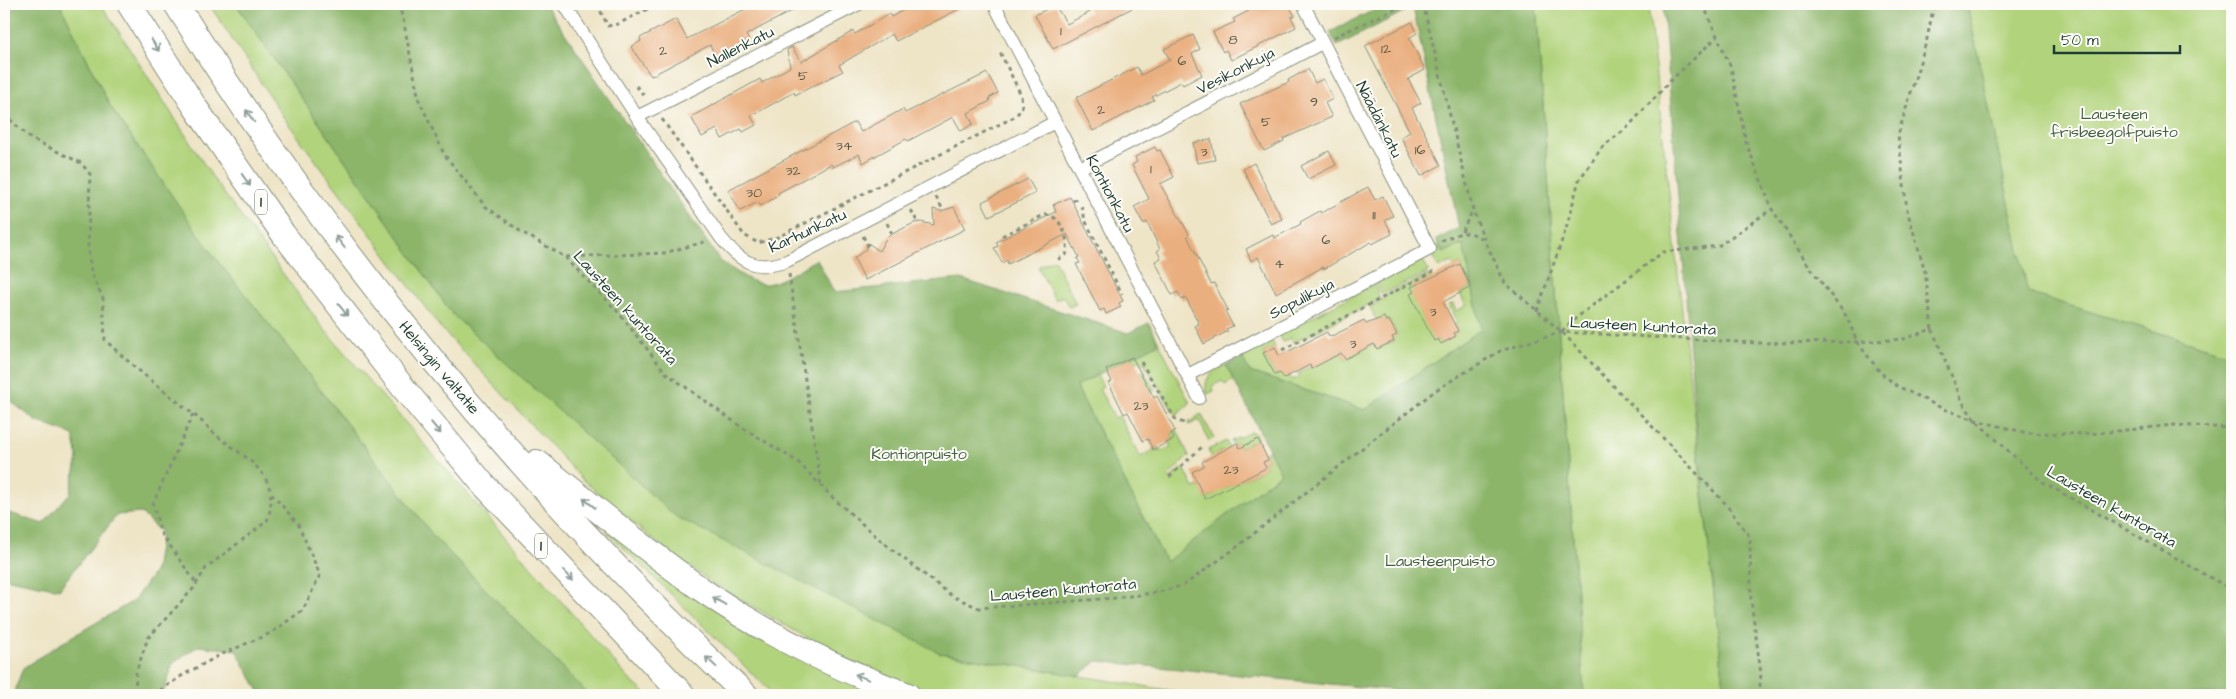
<svg xmlns="http://www.w3.org/2000/svg" width="2236" height="699" viewBox="0 0 2236 699" font-family="'Architects Daughter',sans-serif">
<style>
.green{fill:#b1d37b;stroke:#688858}
.forest{fill:#8cb56b;stroke:#567950}
.building{fill:#eaaf7f}
.lines{fill:none;stroke-linecap:round;stroke-linejoin:round}
.minor-casing{stroke:#86907d;stroke-width:14}
.motorway-casing{stroke:#86907d;stroke-width:26}
.path{stroke:#86907d;stroke-width:3;stroke-dasharray:4 4;stroke-linecap:butt}
.minor{stroke:#fff;stroke-width:12}
.motorway{stroke:#fff;stroke-width:24}
.oneway{stroke:#8f9e9a}
.labels{text-anchor:middle;stroke-width:4;stroke-linejoin:round;paint-order:stroke}
.number-label{font-size:14px;fill:#525a47}
.shield{fill:#fdfcf7;stroke:#62766e;stroke-width:1}
.shield-label{font-size:15px;font-weight:bold;fill:#1f3d34}
.street-label{font-size:16px;fill:#1f3d34;stroke:#fdfcf7}
.park-label{font-size:16px;fill:#446246;stroke:#fdfcf7}
</style>
<rect width="100%" height="100%" fill="#fdfcf7"/>
<filter id="ink" filterUnits="userSpaceOnUse"><feTurbulence type="fractalNoise" baseFrequency=".02" numOctaves="2"/><feDisplacementMap in="SourceGraphic" scale="10" xChannelSelector="R" yChannelSelector="G"/><feConvolveMatrix kernelMatrix="1 2 1 2 8 2 1 2 1" color-interpolation-filters="sRGB"/></filter>
<filter id="wash" filterUnits="userSpaceOnUse"><feTurbulence type="fractalNoise" baseFrequency=".0096" numOctaves="4" result="noise"/><feDisplacementMap in="SourceGraphic" scale="20" xChannelSelector="R" yChannelSelector="G"/><feGaussianBlur stdDeviation="1.12" result="paint"/><feColorMatrix in="noise" values="0 0 0 0 0 0 0 0 0 0 0 0 0 0 0 0 0 1.4 0 .05"/><feComposite in="paint" operator="in"/></filter>
<g filter="url(#wash)">
<rect width="100%" height="100%" fill="#eee4c6"/>
<!-- green -->
<path class="green" d="M60 4H101L215 181 323 328 628 678 647 695H589L435 538 289 349 212 255 110 106Z
M209 4H236L452 314 940 653 1198 695H937L908 685 838 656 711 582 653 540 582 479 439 326 284 118Z
M1536 4H1648L1725 695H1584Z
M1967 4H2232V355L2028 293Z
M1439 244 1443 253 1463 244 1481 329 1365 410 1250 372 1242 357 1272 341 1275 347 1263 353 1275 375 1280 373 1289 375 1293 380 1300 377 1298 373 1310 367 1312 368 1341 353 1345 359 1374 344 1378 349 1394 341 1392 337 1397 334 1389 320 1377 321 1370 307 1385 298 1386 295 1428 275 1433 279 1426 280 1412 287 1435 341 1438 339 1441 344 1455 336 1454 333 1458 331 1455 324 1457 323 1449 305 1453 304 1456 311 1466 306 1460 293 1471 287 1460 264 1455 267 1451 262 1439 268 1432 256 1439 252 1436 246Z
M1054 259 1076 304 1069 307 1063 296 1055 300 1038 267Z
M1423 260 1428 270 1427 273 1382 294 1377 283Z
M1375 284 1380 299 1293 343 1290 338 1283 342 1279 334Z
M1159 343 1190 403 1176 416 1144 363 1139 361 1135 362 1132 357Z
M1226 365 1234 380 1225 385 1222 381 1212 386 1214 391 1207 394C1203 377 1212 372 1226 365Z
M1144 371 1155 390 1150 393 1140 373Z
M1097 375 1103 386 1099 389 1115 418 1119 416 1140 457 1159 447 1161 451 1171 447 1169 442 1174 439 1171 433 1177 430 1189 456 1168 476 1171 479 1176 473 1184 468 1194 488 1199 486 1206 499 1215 494 1212 488 1224 489 1266 468 1263 462 1268 460 1265 453 1269 450 1281 473 1166 562 1076 386Z
M1201 414 1214 438 1209 441 1199 420 1189 425 1188 423Z
M1251 432 1255 433 1258 439 1240 448 1237 443 1233 445 1231 441Z
M1226 441 1231 452 1226 455 1223 450 1215 455 1217 459 1214 461 1208 450Z
M607 532 883 695H774Z"/>
<!-- forest -->
<path class="forest" d="M4 4H60L110 106 213 255 289 349 435 538 589 695H261L236 650 198 646 173 663 163 695H13L23 668 55 647 133 601 155 571 161 533 141 513 117 515 59 589 4 578V511L43 524 70 493 78 458 73 435 36 421 4 396Z
M236 4H545L720 261C732 268 748 282 763 284 777 285 804 266 817 259L834 292 961 279 1128 333 1149 323 1159 343 1076 386 1166 562 1281 473 1226 365 1242 357 1250 372 1365 410 1481 329 1463 244 1443 253 1436 240 1459 228 1413 7 1337 46 1330 32 1386 4H1536L1584 695H1442L1097 661 1079 676 940 653 675 516 452 314Z
M1663 4H1967L2028 293 2232 355V695H1725L1696 427Z"/>
<g id="blocks">
<!-- building -->
<path class="building" d="M755 4H805L746 35 749 40 716 57 710 45 651 76 631 47 641 41 640 38 676 19 687 39Z
M915 4H969L896 41 892 34 839 65 843 71 795 95 794 92 751 116 756 125 743 132 741 129 722 139 717 129 702 137 691 117 760 79 762 83 790 67 787 50 792 47 801 62 853 31 855 34 889 14 891 17Z
M1086 4H1140L1053 49 1035 15 1055 5 1067 24 1090 12Z
M1262 4H1288L1295 16 1291 17 1296 27 1231 60 1226 50 1223 52 1213 32 1235 22 1233 19Z
M1412 22 1417 33 1409 38 1425 70 1408 79 1421 103 1412 108 1441 165 1421 176 1401 137 1410 132 1365 46Z
M1193 35 1200 49 1192 54 1202 75 1183 85 1181 82 1152 97 1154 100 1093 131 1076 98 1137 67 1141 75 1170 60 1164 49Z
M1308 69 1315 83 1323 79 1333 99 1325 103 1332 117 1283 139 1284 141 1264 151 1240 104 1289 82 1288 80Z
M987 73 998 93 989 98 990 101 968 113 973 124 961 131 953 117 908 141 906 139 863 163 859 154 833 167 831 164 778 193 779 195 761 206 758 202 740 211 728 190 855 122 861 132 903 109 905 113Z
M1211 139 1215 160 1197 163 1193 143Z
M1155 147 1157 151 1160 150 1174 177 1160 184 1189 234 1187 236 1211 284 1214 283 1228 310 1225 311 1233 326 1226 329 1228 331 1204 344 1195 326 1199 324 1186 298 1182 300 1178 292 1172 295 1155 261 1161 258 1157 251 1160 249 1147 222 1143 224 1134 207 1149 199 1132 165 1137 162 1135 157Z
M1329 151 1336 165 1308 179 1301 166Z
M1254 163 1282 219 1271 224 1243 169Z
M1028 179 1036 193 989 216 982 202Z
M1368 187 1375 200 1383 196 1393 216 1385 220 1392 234 1372 244 1371 242 1324 269 1323 267 1276 293 1258 257 1251 261 1246 249 1273 235 1274 238 1301 224 1300 222 1320 211 1321 213Z
M1070 197 1123 301 1119 303 1121 307 1106 314 1104 309 1100 311 1076 264 1080 263 1077 258 1079 257 1067 234 1008 264 1007 260 1002 263 994 248 998 246 996 242 1056 212 1053 205Z
M954 207 965 229 865 280 854 258 865 250 868 243 879 251 885 240 890 235 914 223 921 222 934 225 933 209 941 211Z
M1460 264 1471 287 1443 302 1458 331 1454 333 1456 336 1441 344 1438 339 1434 341 1410 294 1414 292 1411 287Z
M1384 317 1386 321 1389 320 1397 335 1392 337 1394 341 1377 349 1374 344 1345 359 1341 353 1311 369 1310 365 1284 378 1280 373 1275 375 1263 353 1275 347 1279 356 1327 332 1329 336 1334 335 1364 320 1366 324Z
M1132 357 1154 398 1157 396 1175 431 1171 433 1174 439 1153 450 1148 439 1143 441 1128 412 1124 414 1109 383 1112 381 1106 370Z
M1258 439 1268 460 1263 462 1266 468 1205 499 1192 472 1204 466 1202 462 1237 443 1240 448Z"/>
</g>
</g>
<g filter="url(#ink)">
<use href="#blocks" fill-opacity="0" stroke="#86907d" stroke-width="1"/>
<g class="lines">
<defs>
<path id="minor" d="M564 4 637 117 721 238C740 262 756 272 787 261L1055 122
M994 4 1199 398
M637 117 859 4
M1080 168 1322 43
M1188 375 1430 249 1303 4"/>
<path id="motorway" d="M129 4 195 107 284 235 405 390 483 484 683 695
M176 4C335 257 529 490 746 695
M537 462C593 506 649 553 708 594 770 636 838 669 908 695"/>
</defs>
<!-- minor casing -->
<use href="#minor" class="minor-casing"/>
<!-- motorway casing -->
<use href="#motorway" class="motorway-casing"/>
<!-- path -->
<path class="path" d="M398 4 403 19 419 100 444 154 485 206 520 231 565 257 618 312 666 373 740 426 798 462 833 498 885 544 952 596 979 608 1115 598 1160 592 1184 585 1233 550 1436 390 1500 351 1562 332 1757 343 1857 342 1904 339 1932 329 1963 403 1975 420 2041 481 2232 590
M597 4 608 26 618 24 657 4
M1423 4 1473 210 1484 239 1505 283 1562 332 1666 441 1725 503 1750 537 1751 600 1761 674 1759 695
M1703 4 1731 68 1746 142 1772 209 1809 266 1847 317 1857 342 1880 372 1897 386 1944 409 1975 420 2027 433 2089 434 2174 425 2232 428
M1334 37 1406 4
M636 86 646 98
M4 114 30 138 81 163 90 174 88 248 91 273 103 298 105 340C133 367 163 390 193 414 201 420 208 428 216 435 231 447 261 464 268 484 273 495 271 510 267 521L206 568 193 589 148 638 136 672 135 695
M662 119 744 235 758 243 778 237 1016 116 1022 107 1021 95 999 50
M936 197 943 210
M1073 201 1080 197
M1082 206 1085 220 1122 294
M911 210 918 223
M887 223 892 234
M1462 231 1473 210
M863 236 868 246
M1002 236 1044 215C1060 212 1071 242 1066 255L1055 261
M1441 241C1456 234 1467 228 1483 239
M566 257 664 253 708 241
M789 274 821 485
M1537 311 1566 229 1579 180 1603 146 1626 129 1669 82 1717 37
M1932 329 1925 271 1907 210 1898 135 1927 39 1934 4
M1562 332 1576 318 1663 252 1718 246 1772 209
M1282 350 1434 271
M1141 362 1176 420 1184 423
M193 414 153 504 161 533 196 583
M1169 477 1202 447
M153 695 183 675 220 655 271 633 303 610 320 575 298 524 271 493"/>
<!-- minor -->
<use href="#minor" class="minor"/>
<!-- motorway -->
<use href="#motorway" class="motorway"/>
</g>
<!-- one-way arrows -->
<defs><path id="oneway-shaft" d="M-6 0H5M1.5-3L5.5 0L1.5 3" fill="none" stroke-width="1.6" stroke-linecap="round" stroke-linejoin="round" transform="scale(1.25)"/></defs>
<g class="oneway">
<use href="#oneway-shaft" transform="translate(155 45) rotate(58)"/>
<use href="#oneway-shaft" transform="translate(250 116) rotate(-124)"/>
<use href="#oneway-shaft" transform="translate(246 180) rotate(55)"/>
<use href="#oneway-shaft" transform="translate(340 242) rotate(-128)"/>
<use href="#oneway-shaft" transform="translate(343 310) rotate(52)"/>
<use href="#oneway-shaft" transform="translate(436 428) rotate(50)"/>
<use href="#oneway-shaft" transform="translate(589 503) rotate(-142)"/>
<use href="#oneway-shaft" transform="translate(568 575) rotate(47)"/>
<use href="#oneway-shaft" transform="translate(719 601) rotate(-149)"/>
<use href="#oneway-shaft" transform="translate(711 662) rotate(-137)"/>
<use href="#oneway-shaft" transform="translate(862 677) rotate(-158)"/>
</g>
</g>
<g class="labels">
<!-- number labels -->
<g class="number-label">
<text x="1061" y="35">1</text>
<text x="1233" y="44">8</text>
<text x="1386" y="53">12</text>
<text x="663" y="55">2</text>
<text x="1182" y="65">6</text>
<text x="803" y="80">5</text>
<text x="1314" y="106">9</text>
<text x="1101" y="114">2</text>
<text x="1266" y="126">5</text>
<text x="844" y="150">34</text>
<text x="1420" y="154">16</text>
<text x="1204" y="156">3</text>
<text x="1151" y="173">1</text>
<text x="793" y="175">32</text>
<text x="754" y="197">30</text>
<text x="1374" y="219">11</text>
<text x="1326" y="244">6</text>
<text x="1279" y="268">4</text>
<text x="1433" y="316">3</text>
<text x="1353" y="348">3</text>
<text x="1141" y="410">23</text>
<text x="1231" y="474">23</text>
</g>
<!-- shield labels -->
<g class="shield">
<rect x="255" y="189.5" width="12" height="25" rx="4"/>
<rect x="535" y="533.5" width="12" height="25" rx="4"/>
</g>
<g class="shield-label">
<text x="261" y="207">1</text>
<text x="541" y="551">1</text>
</g>
<!-- street labels -->
<g class="street-label">
<text transform="translate(740 46) rotate(-27)" y="6">Nallenkatu</text>
<text transform="translate(1235 70) rotate(-27)" y="6">Vesikonkuja</text>
<text transform="translate(1380 119) rotate(63)" y="6">Näädänkatu</text>
<text transform="translate(1111 193) rotate(62)" y="6">Kontionkatu</text>
<text transform="translate(807 230) rotate(-25)" y="6">Karhunkatu</text>
<text transform="translate(1301 298) rotate(-27)" y="6">Sopulikuja</text>
<text transform="translate(626 307) rotate(48)" y="6">Lausteen kuntorata</text>
<text transform="translate(1643 325) rotate(3)" y="6">Lausteen kuntorata</text>
<text transform="translate(440 367) rotate(50)" y="6">Helsingin valtatie</text>
<text transform="translate(2112 506) rotate(30)" y="6">Lausteen kuntorata</text>
<text transform="translate(1063 589) rotate(-5)" y="6">Lausteen kuntorata</text>
</g>
<!-- park labels -->
<g class="park-label">
<text x="2114" y="119">Lausteen<tspan x="2114" dy="18">frisbeegolfpuisto</tspan></text>
<text x="919" y="459">Kontionpuisto</text>
<text x="1440" y="566">Lausteenpuisto</text>
</g>
</g>
<!-- margin -->
<rect width="2236" height="699" fill="none" stroke="#fdfcf7" stroke-width="20"/>
<!-- scale -->
<path d="M2054 45v8h126v-8" fill="none" stroke="#1f3d34" stroke-width="2.5"/>
<text x="2061" y="45" font-size="15" fill="#1f3d34" stroke="#fdfcf7" stroke-width="4" paint-order="stroke">50 m</text>
</svg>
